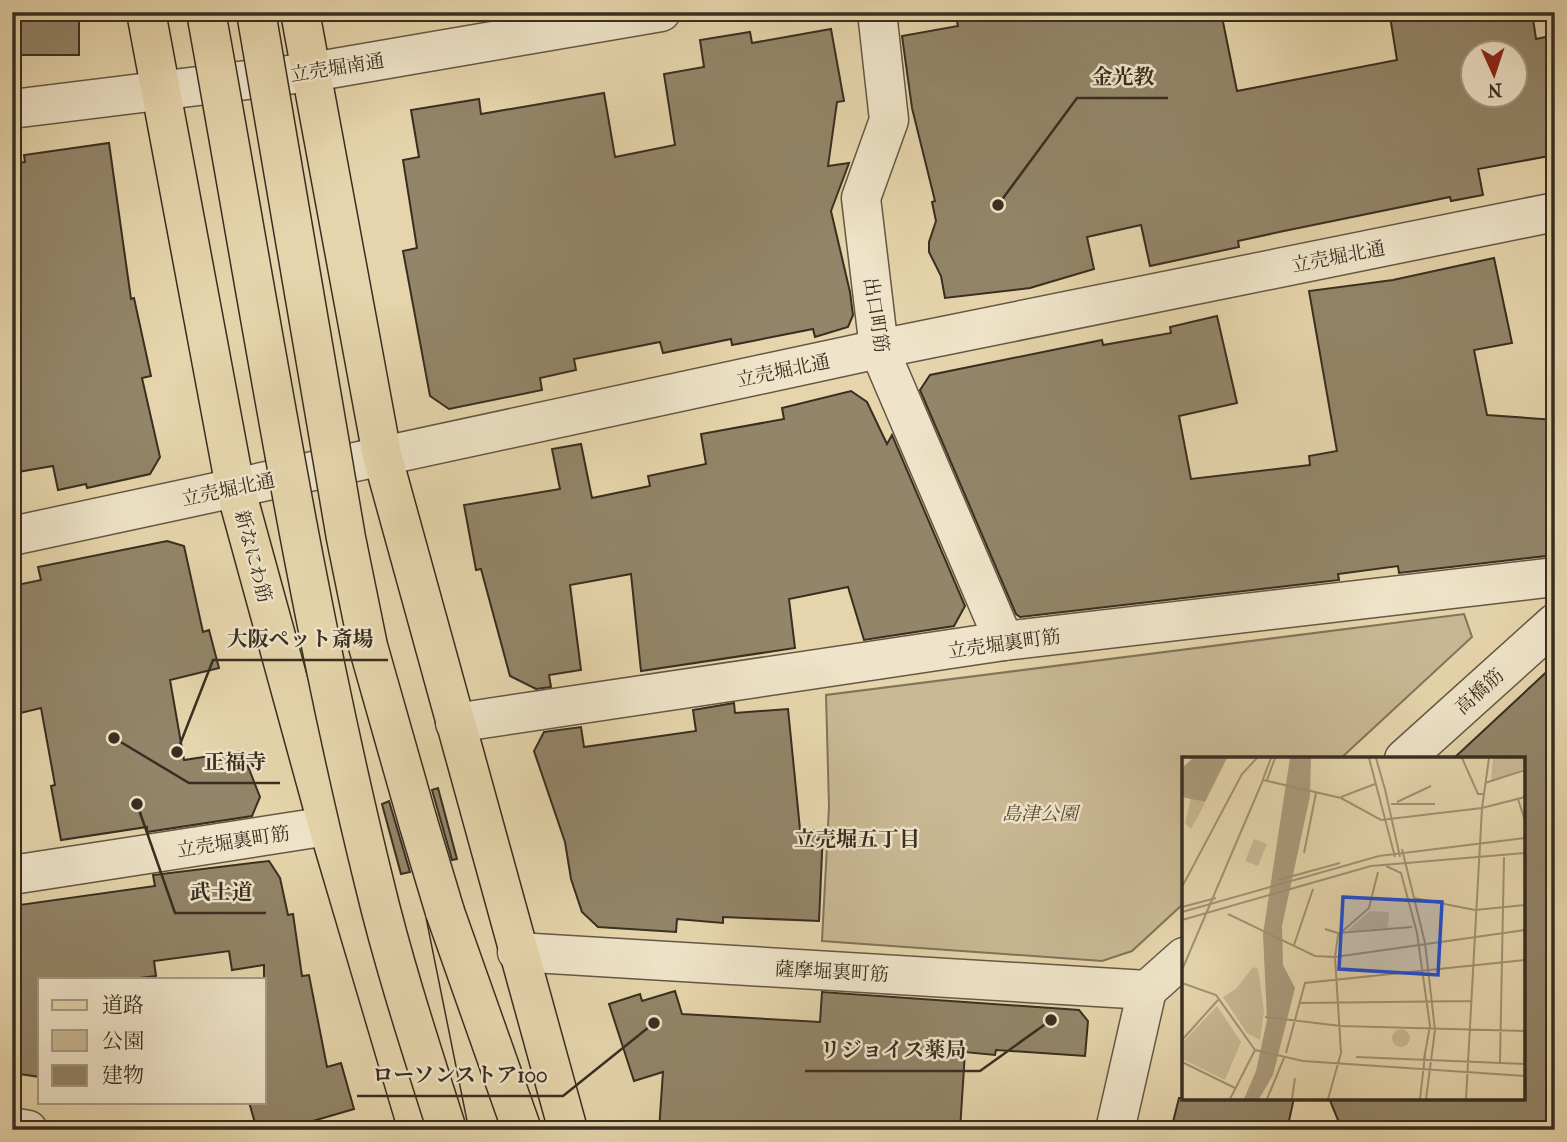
<svg xmlns="http://www.w3.org/2000/svg" width="1567" height="1142" viewBox="0 0 1567 1142" font-family="'IM FELL French Canon','Noto Serif JP',serif">
<style>
.green{fill:#c9b994;stroke:#81745a;stroke-width:2}
.building{fill:#938569;stroke:#392e21;stroke-width:2;fill-rule:evenodd}
.lines{fill:none;stroke-linecap:round;stroke-linejoin:round}
.minor-casing{stroke:#645844;stroke-width:41}
.tertiary-casing{stroke:#645844;stroke-width:41}
.primary-casing{stroke:#392e21;stroke-width:41}
.motorway-casing{stroke:#392e21;stroke-width:41}
.minor{stroke:#efe4c9;stroke-width:38}
.tertiary{stroke:#efe4c9;stroke-width:38}
.primary{stroke:#e6d5ac;stroke-width:38}
.motorway{stroke:#e6d5ac;stroke-width:38}
.motorway-bridge-casing{stroke:#392e21;stroke-width:41;stroke-linecap:butt}
.motorway-bridge{stroke:#e6d5ac;stroke-width:38}
.labels{text-anchor:middle;stroke-width:5;stroke-linejoin:round;paint-order:stroke}
.street-label{font-size:19px;fill:#392e21;stroke:#efe4c9}
.park-label{font-size:19px;font-style:italic;fill:#564a38;stroke:#efe4c9}
.neighbourhood-label{font-size:21px;font-weight:bold;fill:#392e21;stroke:#efe4c9}
.inset-road{fill:none;stroke:#a19274;stroke-width:2}
.view{fill:#1d4ed8;fill-opacity:0.15;stroke:#1d4ed8;stroke-width:3.5}
.inset-edge{fill:none;stroke:#392e21;stroke-width:3.5}
.leader{fill:none;stroke:#392e21;stroke-width:2.5}
.callout-dot{fill:#392e21;stroke:#efe4c9;stroke-width:2.5}
.callout-label{font-size:21px;text-anchor:middle;font-weight:bold;fill:#392e21;stroke:#efe4c9;stroke-width:5;stroke-linejoin:round;paint-order:stroke}
</style>
<rect width="100%" height="100%" fill="#e6d5ac"/>
<filter id="stains"><feTurbulence type="fractalNoise" baseFrequency=".00286" numOctaves="4"/><feColorMatrix values="0 0 0 0 .2 0 0 0 0 .09 0 0 0 0 .02 0 0 0 .5 -.17"/></filter>
<radialGradient id="worn" r=".72"><stop offset=".6" stop-color="#630" stop-opacity="0"/><stop offset="1" stop-color="#630" stop-opacity=".3"/></radialGradient>
<!-- green -->
<path class="green" d="M1464 614 1472 637 1340 759H1184V903L1132 951 1102 961 822 941 829 807 826 695Z"/>
<!-- building -->
<path class="building" d="M12 12H79V55H12Z
M955 12H1221L1237 91 1397 60 1390 16 1414 12H1532L1536 39 1555 35V155L1478 169 1483 195 1451 201 1450 197 1284 231 1238 241 1239 247 1150 266 1141 225 1087 237 1094 269 1030 288 945 298 941 276 929 252V242L936 221 932 202 935 201 912 108 902 36 958 26ZM1473 52H1515V94H1473Z
M831 29 844 101 837 102 828 166 849 163 831 211 850 292 853 315 848 327 815 337 813 329 732 345 731 339 663 353 660 342 574 359 576 370 540 378 542 390 449 409 430 396 403 251 417 248 403 160 419 157 411 110 479 99 481 114 604 93 615 157 675 145 664 74 704 67 700 40 750 32 752 43Z
M109 143 131 299 134 298 151 376 142 378 160 457 150 474 87 488 86 484 58 490 53 466 12 473V164L25 162 24 155Z
M1494 258 1512 343 1474 350 1487 415 1555 420V472L1546 556 1399 573 1398 566 1338 574 1339 580 1020 617 1016 614 920 390 930 375 1102 340 1103 345 1171 333 1170 327 1217 316 1237 403 1179 416 1191 479 1310 465 1309 456 1337 451 1309 291 1393 280Z
M851 391 867 402 887 444 892 435 965 606 954 626 864 640 848 587 789 599 795 648 641 671 631 574 570 585 581 670 549 675 551 687 536 689 510 676 481 569 476 570 464 505 560 489 552 449 581 444 592 498 650 486 648 476 706 464 701 434 784 419 782 408Z
M167 541 184 546 203 632 209 630 219 668 170 680 184 760 242 751 260 797 252 816 147 832V827L61 840 51 786 55 785 41 708 12 715V586L41 580 38 567Z
M1555 664V1130H1342L1329 1098H1523V759H1453Z
M734 703 735 713 788 709 800 829 823 831 819 921 723 917V923L677 919 676 932 598 927 582 912 571 879 565 842 534 751 544 732 581 727 584 747 696 731 693 710Z
M438 788 457 859 452 860 432 790Z
M389 801 410 872 401 874 382 804Z
M269 861 280 878 288 915 293 914 302 976 309 975 327 1067 341 1063 354 1109 282 1130H257L249 1102H264V965L232 970 229 951 154 961 156 976 131 979H40V1077L12 1073V906L155 886 153 875Z
M675 991 682 1014 820 1022 822 992 1079 1010 1088 1021 1085 1056 996 1050 995 1055 965 1052 960 1130H659L663 1072 634 1081 609 1004 640 994 642 1001Z
M1179 1098H1294L1287 1130H1171Z"/>
<g class="lines">
<defs>
<path id="minor" d="M877 12 889 120 861 198 879 349 1004 641
M12 875 328 826
M517 952 1147 990"/>
<path id="tertiary" d="M12 109 312 72 661 12
M12 536 879 349 1555 212
M455 723 1004 641 1555 577
M1404 759 1555 623
M12 1127 28 1130
M1115 1130 1147 990 1184 957"/>
<path id="primary" d="M146 12 235 487 328 826 418 1130
M300 12 382 455 568 1130"/>
<path id="motorway" d="M418 822 445 912 489 1130"/>
</defs>
<!-- minor casing -->
<use href="#minor" class="minor-casing"/>
<!-- tertiary casing -->
<use href="#tertiary" class="tertiary-casing"/>
<!-- primary casing -->
<use href="#primary" class="primary-casing"/>
<!-- motorway casing -->
<use href="#motorway" class="motorway-casing"/>
<!-- minor -->
<use href="#minor" class="minor"/>
<!-- tertiary -->
<use href="#tertiary" class="tertiary"/>
<!-- primary -->
<use href="#primary" class="primary"/>
<!-- motorway -->
<use href="#motorway" class="motorway"/>
<defs>
<path id="motorway-bridge" d="M206 12C259 302 303 595 374 882 394 966 421 1048 447 1130
M256 12 346 538 368 646 418 822
M445 912 522 1130"/>
</defs>
<!-- motorway-bridge casing -->
<use href="#motorway-bridge" class="motorway-bridge-casing"/>
<!-- motorway-bridge -->
<use href="#motorway-bridge" class="motorway-bridge"/>
</g>
<g class="labels">
<!-- street labels -->
<g class="street-label">
<text transform="translate(337 67) rotate(-9)" y="7">立売堀南通</text>
<text transform="translate(1338 256) rotate(-11)" y="7">立売堀北通</text>
<text transform="translate(877 315) rotate(81)" y="7">出口町筋</text>
<text transform="translate(783 370) rotate(-12)" y="7">立売堀北通</text>
<text transform="translate(228 489) rotate(-12)" y="7">立売堀北通</text>
<text transform="translate(254 556) rotate(75)" y="7">新なにわ筋</text>
<text transform="translate(1004 643) rotate(-8)" y="7">立売堀裏町筋</text>
<text transform="translate(1479 691) rotate(-42)" y="7">高橋筋</text>
<text transform="translate(233 841) rotate(-9)" y="7">立売堀裏町筋</text>
<text transform="translate(832 971) rotate(3)" y="7">薩摩堀裏町筋</text>
</g>
<!-- park labels -->
<g class="park-label">
<text x="1040" y="820">島津公園</text>
</g>
<!-- neighbourhood labels -->
<g class="neighbourhood-label">
<text x="857" y="846">立売堀五丁目</text>
</g>
</g>
<!-- overview -->
<g transform="translate(1182 757)">
<rect width="343" height="343" fill="#e6d5ac"/>
<path d="M311 1H343V11L309 25ZM9 41 23 46 9 72 3 66ZM72 82 85 87 76 109 63 104ZM188 154 207 155 206 171 165 174ZM71 210 76 212 82 254 78 283 65 276 41 240 54 232ZM35 249 59 285 43 323 0 302V286ZM210 281a9 9 0 1 1 18 0a9 9 0 1 1-18 0Z" fill="#c9b994"/>
<path d="M11 1H45L23 45 0 40V11ZM108 1H129L128 39 100 169 101 208 113 231 91 318 77 342H62L74 314 85 263 81 177Z" fill="#ab9c7d"/>
<path class="inset-road" d="M187 1 213 100M194 1 204 36M280 1 296 37H301M81 22 89 1M85 23 93 1M303 26 343 13M203 32 218 100M159 40 193 27M336 42 343 64M215 45 249 29M209 47H253M220 92 243 186 253 273 244 342M122 96 134 36M204 109 219 116 235 176 248 269 242 302M96 123 158 106M0 130 60 17 75 1M232 141 293 153 343 148M0 150 34 141M0 155 197 99 343 81M46 157 133 199 153 200 343 173M0 163 189 109 343 96M143 172 156 176 230 170M112 188 131 132M0 213 81 23 159 41 199 63 300 51 343 40M0 226 34 238 73 293M118 246 290 244M83 260 159 269 343 274M0 283 36 243M73 293 121 304 343 319M104 296 123 226 343 203M174 300 343 307M0 305 53 331M318 305 322 100M48 342 73 293M85 342 102 301M110 342 113 321M146 342 159 296 153 200 156 178 187 151 196 115M238 342 243 298M284 342 300 51 307 1"/>
<path class="view" d="M161 140 260 145 256 218 157 212Z"/>
<rect width="343" height="343" class="inset-edge"/>
</g>
<!-- callouts -->
<path class="leader" d="M998 205L1077 98H1168M177 752L213 660H388M114 738L189 783H280M137 804L175 913H266M1051 1020L980 1071H805M654 1023L563 1096H357"/>
<g class="callout-dot">
<circle cx="998" cy="205" r="7"/>
<circle cx="177" cy="752" r="7"/>
<circle cx="114" cy="738" r="7"/>
<circle cx="137" cy="804" r="7"/>
<circle cx="1051" cy="1020" r="7"/>
<circle cx="654" cy="1023" r="7"/>
</g>
<g class="callout-label">
<text x="1123" y="84">金光教</text>
<text x="300" y="646">大阪ペット斎場</text>
<text x="235" y="769">正福寺</text>
<text x="221" y="899">武士道</text>
<text x="893" y="1057">リジョイス薬局</text>
<text x="460" y="1082">ローソンストア100</text>
</g>
<!-- margin -->
<rect width="1567" height="1142" fill="none" stroke="#e6d5ac" stroke-width="42"/>
<rect x="14" y="14" width="1539" height="1114" fill="none" stroke="#392e21" stroke-width="3.5"/>
<rect x="21" y="21" width="1525" height="1100" fill="none" stroke="#392e21" stroke-width="2"/>
<!-- legend -->
<rect x="38" y="978" width="228" height="126" fill="#efe4c9" stroke="#a69b86" stroke-width="2"/>
<rect x="52" y="1000" width="35" height="10" fill="#e6d5ac" stroke="#a69b86" stroke-width="2"/>
<text x="102" y="1012" font-size="21" fill="#392e21">道路</text>
<rect x="52" y="1030" width="35" height="21" fill="#c9b994" stroke="#a69b86" stroke-width="2"/>
<text x="102" y="1048" font-size="21" fill="#392e21">公園</text>
<rect x="52" y="1065" width="35" height="21" fill="#938569" stroke="#a69b86" stroke-width="2"/>
<text x="102" y="1082" font-size="21" fill="#392e21">建物</text>
<!-- north arrow -->
<g transform="translate(1494 74) rotate(177)"><circle r="33" fill="#efe4c9" stroke="#a69b86" stroke-width="2"/>
<path d="M0-5L12 26L0 18L-12 26Z" fill="#8f2418"/>
<text y="-10" font-size="19" font-weight="bold" text-anchor="middle" fill="#392e21">N</text>
</g>
<rect width="100%" height="100%" filter="url(#stains)"/>
<rect width="100%" height="100%" fill="url(#worn)"/>
</svg>
